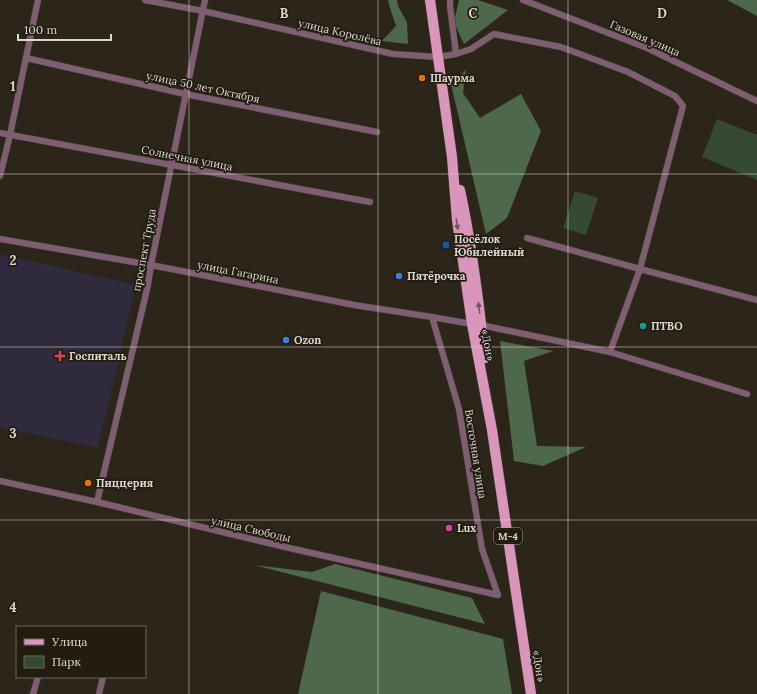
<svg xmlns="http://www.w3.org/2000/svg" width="757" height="694" viewBox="0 0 757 694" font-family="Lora,serif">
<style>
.medical{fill:#2f2b3c}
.green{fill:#354933}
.forest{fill:#4e684c}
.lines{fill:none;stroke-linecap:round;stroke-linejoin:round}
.street-casing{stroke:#484237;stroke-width:7}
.primary-casing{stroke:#484237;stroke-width:11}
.street{stroke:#805e71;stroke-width:6}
.primary{stroke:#da95bb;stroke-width:10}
.oneway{fill:#75525d}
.grid{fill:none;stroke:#dcd8d0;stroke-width:1;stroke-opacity:0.55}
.food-dot{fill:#e8710a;stroke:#221c11;stroke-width:1.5}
.transit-dot{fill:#1a4fb4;stroke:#221c11;stroke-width:1.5}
.shop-dot{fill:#3f7fe0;stroke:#221c11;stroke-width:1.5}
.culture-dot{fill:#0f9aa8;stroke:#221c11;stroke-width:1.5}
.health-dot{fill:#e0444e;stroke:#221c11;stroke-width:1.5}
.hotel-dot{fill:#d1479c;stroke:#221c11;stroke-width:1.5}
.labels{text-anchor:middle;stroke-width:3.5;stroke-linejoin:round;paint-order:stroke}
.shield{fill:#221c11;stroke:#a4a097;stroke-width:1}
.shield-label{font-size:10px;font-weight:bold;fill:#dcd8d0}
.street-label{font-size:11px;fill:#dcd8d0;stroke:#221c11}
.poi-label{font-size:11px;font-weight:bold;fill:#dcd8d0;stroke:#221c11;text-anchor:start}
.grid-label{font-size:13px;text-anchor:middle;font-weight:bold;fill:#dcd8d0;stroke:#221c11;stroke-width:3.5;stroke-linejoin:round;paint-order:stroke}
</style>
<rect width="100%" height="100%" fill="#2c251a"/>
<!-- medical -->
<path class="medical" d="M0 254 136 285 98 448 0 427Z"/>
<!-- green -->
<path class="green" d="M717 119 757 135V180L702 157Z
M575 191 598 198 586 235 563 228Z"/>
<!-- forest -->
<path class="forest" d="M388 0H397L398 6 407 22 408 44 382 41 396 26 389 5Z
M459 0H478L508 10 464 44 454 22Z
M728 0H757V16L729 1Z
M466 70 463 93 480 118 521 94 541 131 507 218 486 234 451 84Z
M500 341 553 351 524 361 537 446 586 447 543 466 514 461Z
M335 564 472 598 485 624 254 565 312 572Z
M321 591 503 639 512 694H298Z"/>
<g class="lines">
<defs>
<path id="street" d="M145 0 203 11 393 54 438 57 456 54 450 6V0
M523 0 647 48 757 101
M456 54 471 49 494 34 561 47 628 72 675 96 683 106 640 269 610 352
M26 58 185 94 377 132
M0 133 370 202
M0 176 10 135 38 0
M527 238 640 269 757 300
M0 239 151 265 354 305 432 317 472 324
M432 317 459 409 482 549 498 595
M481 325 610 352 747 394
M0 481 97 502 285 547 498 595
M97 502 148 285 151 265 205 0
M33 694 38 677
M99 694 103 677"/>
<path id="primary" d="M430 0 452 157 457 220 472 324 492 430 531 694
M460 190C472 245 479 303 485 358"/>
</defs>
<!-- street casing -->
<use href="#street" class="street-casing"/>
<!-- primary casing -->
<use href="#primary" class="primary-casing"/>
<!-- street -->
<use href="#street" class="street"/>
<!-- primary -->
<use href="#primary" class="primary"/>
</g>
<!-- one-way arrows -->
<defs><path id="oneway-solid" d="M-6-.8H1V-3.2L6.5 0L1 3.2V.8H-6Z"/></defs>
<g class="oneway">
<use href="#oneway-solid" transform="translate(457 224) rotate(82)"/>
<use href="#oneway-solid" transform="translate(479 308) rotate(-98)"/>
</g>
<!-- grid -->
<path class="grid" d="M189 0V694M378 0V694M568 0V694M0 174H757M0 347H757M0 520H757"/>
<!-- markers -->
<g class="food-dot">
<circle cx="422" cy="78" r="4"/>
<circle cx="88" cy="483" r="4"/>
</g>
<rect class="transit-dot" x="442" y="241" width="8" height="8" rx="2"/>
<g class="shop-dot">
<circle cx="399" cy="276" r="4"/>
<circle cx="286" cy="340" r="4"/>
</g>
<circle class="culture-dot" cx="643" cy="326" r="4"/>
<path class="health-dot" d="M58 350h4v4h4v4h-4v4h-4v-4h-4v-4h4z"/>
<circle class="hotel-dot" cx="449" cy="528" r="4"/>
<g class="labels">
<!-- shield labels -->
<rect class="shield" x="494" y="528" width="28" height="16" rx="3"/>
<g class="shield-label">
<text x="508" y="540">М-4</text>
</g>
<!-- street labels -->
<g class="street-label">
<text transform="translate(340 32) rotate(13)" y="4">улица Королёва</text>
<text transform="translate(645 38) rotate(23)" y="4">Газовая улица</text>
<text transform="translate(203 87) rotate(12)" y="4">улица 50 лет Октября</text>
<text transform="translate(187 158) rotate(11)" y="4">Солнечная улица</text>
<text transform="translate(144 250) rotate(-79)" y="4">проспект Труда</text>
<text transform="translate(238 272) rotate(11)" y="4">улица Гагарина</text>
<text transform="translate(488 345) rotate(79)" y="4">«Дон»</text>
<text transform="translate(476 454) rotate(81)" y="4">Восточная улица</text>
<text transform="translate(251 529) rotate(13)" y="4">улица Свободы</text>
<text transform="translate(539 666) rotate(82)" y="4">«Дон»</text>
</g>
<!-- poi labels -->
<g class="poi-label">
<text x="430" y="82">Шаурма</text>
<text x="454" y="243">Посёлок<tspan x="454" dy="13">Юбилейный</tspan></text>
<text x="407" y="280">Пятёрочка</text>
<text x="651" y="330">ПТВО</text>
<text x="294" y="344">Ozon</text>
<text x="69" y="360">Госпиталь</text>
<text x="96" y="487">Пиццерия</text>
<text x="457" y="532">Lux</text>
</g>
</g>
<g class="grid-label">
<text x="284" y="18">B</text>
<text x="473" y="18">C</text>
<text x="662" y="18">D</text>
<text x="13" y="91">1</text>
<text x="13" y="265">2</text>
<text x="13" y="438">3</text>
<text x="13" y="612">4</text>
</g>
<!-- legend -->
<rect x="16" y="626" width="130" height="52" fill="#221c11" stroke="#6c675d"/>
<rect x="24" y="639" width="20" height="6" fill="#da95bb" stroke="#6c675d"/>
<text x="52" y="646" font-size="12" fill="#dcd8d0">Улица</text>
<rect x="24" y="656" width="20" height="12" fill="#354933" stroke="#6c675d"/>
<text x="52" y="666" font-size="12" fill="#dcd8d0">Парк</text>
<!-- scale -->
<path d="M18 34v6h93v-6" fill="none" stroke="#dcd8d0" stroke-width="2"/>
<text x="24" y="34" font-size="12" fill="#dcd8d0" stroke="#221c11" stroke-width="3" paint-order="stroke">100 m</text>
</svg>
